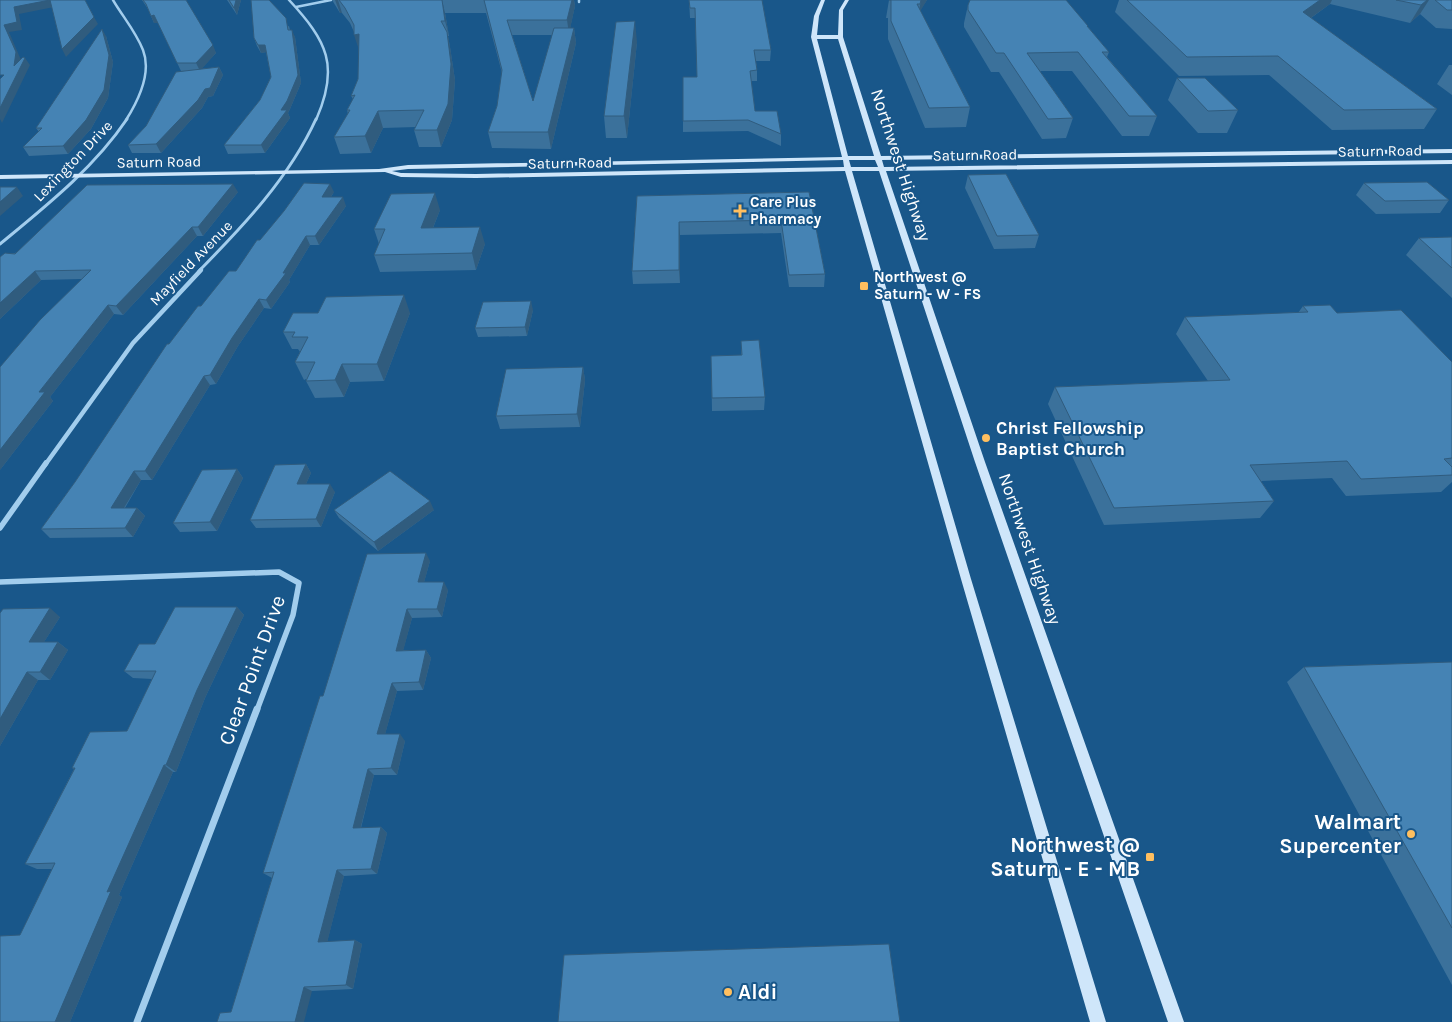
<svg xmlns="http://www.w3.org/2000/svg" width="1452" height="1022" viewBox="0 0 1452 1022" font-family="Karla,sans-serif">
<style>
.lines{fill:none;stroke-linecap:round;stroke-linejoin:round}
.street-far4{stroke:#a2cded;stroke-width:2.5}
.street-far3{stroke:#a2cded;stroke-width:3}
.street-far2{stroke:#a2cded;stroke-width:4.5}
.street-far1{stroke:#a2cded;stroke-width:5.5}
.street{stroke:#a2cded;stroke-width:7}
.secondary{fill:#cfe6fa;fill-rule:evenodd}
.wall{fill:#3b719b;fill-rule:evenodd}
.shaded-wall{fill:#305c7e}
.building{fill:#4583b4;stroke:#305c7e}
.poi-dot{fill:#ffbf5f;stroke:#19578a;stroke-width:2}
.labels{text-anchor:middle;stroke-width:4;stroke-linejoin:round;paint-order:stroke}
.far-street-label{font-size:15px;fill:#fff;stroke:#19578a}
.far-poi-label{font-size:15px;font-weight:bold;fill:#fff;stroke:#19578a;text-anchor:start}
.street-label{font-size:18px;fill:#fff;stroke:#19578a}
.poi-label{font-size:18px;font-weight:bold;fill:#fff;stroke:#19578a;text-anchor:start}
.near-street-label{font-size:21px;fill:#fff;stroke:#19578a}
.near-poi-label{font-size:21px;font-weight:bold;fill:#fff;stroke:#19578a;text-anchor:end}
</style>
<rect width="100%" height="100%" fill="#19578a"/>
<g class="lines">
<!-- street-far4 -->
<path class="street-far4" d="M113 0C123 17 136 32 143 50 152 73 138 101 126 120
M289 0C327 41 340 66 316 120
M579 0V2
M296 7 331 0"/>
<!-- street-far3 -->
<path class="street-far3" d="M0 244C46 206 94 168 127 119
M199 271C244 225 289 178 316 119"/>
<!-- street-far2 -->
<path class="street-far2" d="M45 465 133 343 201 270"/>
<!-- street-far1 -->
<path class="street-far1" d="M0 528 46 463
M0 582 279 572 299 583 293 615 257 710"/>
<!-- street -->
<path class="street" d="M137 1022 257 709"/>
<!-- secondary -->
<path class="secondary" d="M821 0H825L819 16 817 35H838L839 10 845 0H849L843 10V37L881 156 1452 149V153L882 160 884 167 1452 160V164L886 171 985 462 1184 1022H1168L975 462 879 171H852L971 579 1106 1022H1090L961 579 845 171 476 178 401 177 385 172 0 179V175L379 169 408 165 842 157 811 37 814 16ZM817 39H838L874 156H848ZM843 160 844 167 476 174 401 173 392 171 408 169ZM849 160H875L878 167H851Z"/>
</g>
<!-- wall -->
<path class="wall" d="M142 0H186L216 53 201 69 219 67 223 75 213 96 208 97 202 108 161 153H132L128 145 146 126 186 71H181L158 23H154L148 9Z
M227 0H241L237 15Z
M332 0H574L575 6 570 28H574L576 43 551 149 492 148 488 132 497 106 502 73 486 13H445L449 36H448L450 47 455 80 452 120 441 147H419L414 130 416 127 383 128 371 153 340 154 334 137 348 114 347 110 353 99 351 96 358 79 359 48 354 32 350 23 342 13H340ZM512 35H553L533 101Z
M689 0 771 50 770 61H756L757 70V81H751L755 111 781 134V146L748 131 683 132V121L697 77 696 18H690Z
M889 0H927L920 10 970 107 966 127 925 128 888 39V18H886Z
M1119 0H1452V29L1436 28 1420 14 1410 23 1330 4 1311 18 1437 109 1424 129 1332 130 1269 75 1179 76 1115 12Z
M968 5 1088 26V27L1109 52 1107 57 1157 116 1149 136H1122L1072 71H1040L1073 118 1066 138 1042 139 999 72H991L964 27V23Z
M289 26 290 30 295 37 301 83 290 109 288 113 290 118 265 153 228 154 224 145 260 100 271 77 266 52 261 53 257 46 254 38Z
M106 36 113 62 108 98 91 129 68 154 29 156 23 147 39 132 36 128Z
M637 42 627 138H606L604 116Z
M1449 65H1452V95L1437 84Z
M1177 78 1238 110 1227 133H1198L1168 100Z
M968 175 1039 235 1035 248 994 249 965 188Z
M1364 183 1449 200 1440 213 1376 214 1356 195Z
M238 192 203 236H197L123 315 114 314 50 397 53 401 0 470 82 279 41 280 0 319V257Z
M334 192 331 197 346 206 319 245H310L289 280 290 282 271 309 264 308 238 346 216 384 210 385 152 480H141L125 508H137L145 516 133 537 50 538 41 529 75 482 169 344 201 306 236 271Z
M809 192 825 274 824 287H789L781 233 680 235V283L633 284 632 271 637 196Z
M440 210 433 228 485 244 476 270 380 272 374 255 379 244 374 229Z
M1452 237V298L1406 255 1419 238Z
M1303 306 1337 313 1452 362V482L1441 492 1346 496 1332 478 1261 481 1274 501 1260 518 1104 525 1048 404 1055 387 1208 381 1176 334 1185 317 1298 313Z
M533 310 527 336 478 337 475 328Z
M410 313 384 381 350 382 344 397 315 398 306 381V379L304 380 295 362 300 352 298 349H292L283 332Z
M741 341 765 397 764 410 712 411 711 356 741 355Z
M583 367 585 380 580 427 500 429 496 416Z
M306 464 311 473 306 484 335 492 321 527 256 528 250 520Z
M237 469 243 478 217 531 180 532 173 523Z
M334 510H434L378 551 339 518Z
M430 561 424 582 448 590 442 617 412 618 403 650H426L431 658 423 690 397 691 385 734 405 741 397 775H374L361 828 381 827 387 833 377 874 344 876 327 942 355 940 362 944 353 989 312 991 231 1012 272 878 263 873 323 696Z
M237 607 244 615 205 698 176 772H173L119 895 122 897 70 1022H0L20 935 52 869H37L25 864 74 769 72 768 127 731 152 679 133 678 124 671 155 644Z
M0 613 60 617 44 642H58L68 650 50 680H38L0 746Z
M1452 662V985L1287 682 1304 667Z"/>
<!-- shaded-wall -->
<path class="shaded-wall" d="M50 0 54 7 19 14 22 30 9 32 21 60 25 58 30 65 2 123 0 119V108L14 66 4 25 14 7Z
M236 0H241L237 15 234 8Z
M335 0H338L342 13H340Z
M442 0 445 13 449 36 445 21Z
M572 0H574L575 6 569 34 567 20Z
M921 0H927L921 10 917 22Z
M1320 0H1332L1330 4 1294 30 1303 12Z
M1427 0H1429L1420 14 1410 23 1421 5Z
M154 15 158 23H154L151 16Z
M94 17 98 24 66 57 62 49Z
M635 21 637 42 627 138 624 116Z
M574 28 576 43 551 149 548 132Z
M102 29 106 36 113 62 108 98 91 129 68 154 63 146Z
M292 30 295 37 301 83 290 109 288 113 290 118 265 153 261 145 281 110Z
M447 32 450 47 455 80 452 120 441 147 437 130Z
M359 34V50L354 35Z
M213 45 216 53 200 71 196 63Z
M258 45H265L268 52 261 53Z
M219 67 223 75 213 96 208 97 202 108 161 153 156 144Z
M378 111 383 128 371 153 365 136Z
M233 184 238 192 203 236 198 227Z
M330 184 334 192 325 206 322 197Z
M17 187 23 196 0 216V202Z
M435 193 440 210 426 245 421 228Z
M343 197 346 206 319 245 315 236Z
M679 222 680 235V283L679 270Z
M192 227 197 236 123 315 116 306Z
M480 227 485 244 476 270 472 253Z
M306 236 310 245 289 280 290 282 271 309 266 300Z
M35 271 41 280 0 319V303Z
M404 295 410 313 384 381 377 364Z
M259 299 264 308 238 346 216 384 210 375 232 338Z
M531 301 533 310 527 336 525 327Z
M108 305 114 314 50 397 53 401 0 470V450L39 392Z
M342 364 350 382 344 397 335 380Z
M583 367 585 380 580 427 577 414Z
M204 376 210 385 152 480 145 471Z
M306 464 311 473 302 493 297 484Z
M237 469 243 478 217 531 210 522Z
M134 471 141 480 119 516 111 508Z
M330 484 335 492 321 527 316 519Z
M430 501 434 510 378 551 374 542Z
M137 508 145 516 133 537 125 528Z
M426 553 430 561 422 590 418 582Z
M444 582 448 590 442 617 437 609Z
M237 607 244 615 205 698 176 772 166 765 197 690Z
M50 608 60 617 39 650 29 642Z
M407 609 412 618 401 659 396 651Z
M58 642 68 650 50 680 40 672Z
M426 650 431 658 423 690 419 682Z
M27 672 38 680 0 746V719Z
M392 683 397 691 383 742 377 734Z
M400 734 405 741 397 775 391 768Z
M164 765 173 772 119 895 122 897 70 1022H55L107 892Z
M368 769 374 775 359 834 353 828Z
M381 827 387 833 377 874 371 869Z
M337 870 344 876 326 947 318 942Z
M355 940 362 944 353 989 346 985Z
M304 987 312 991 304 1022H295Z"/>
<!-- building -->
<path class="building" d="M0 0H85L94 17 62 49 50 0 14 7 17 22 4 25 16 52 14 66 23 57 25 58 0 108V79L4 75H0Z
M143 0H186L213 45 196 63H177L154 15 151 16 146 4Z
M229 0H236L234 8Z
M251 0H269L286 18 288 30H292L298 75 287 101 281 110H287L261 145H224L260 100 271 77 265 45H258L254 38Z
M339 0H442L445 21H441L447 32 451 64 448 104 437 130H414L424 110 378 111 365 136 334 137 350 110H347L355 95 351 96 358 79 359 34 354 35V25L345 8Z
M484 0H572L567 20H507L533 101 554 28H574L548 132H488L497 106 502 70Z
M689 0H762L771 50H754L757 70 750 71 755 111H777L781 134 748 120 683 121V77H697L695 8H690Z
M889 0H921L920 4H917L970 107 929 108 891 21V0Z
M970 0H1066L1088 26H1087L1109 52H1102L1157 116H1129L1078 52 1027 53 1073 118 1048 119 1004 53H996L968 10V5Z
M1127 0H1320L1303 12 1437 109 1344 110 1278 56 1187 57Z
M1396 0H1427L1421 5Z
M1435 0H1452V10H1447Z
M635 21 624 116H604L616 22Z
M102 29 109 55 104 90 86 120 63 146 23 147 42 128H36Z
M219 67 210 88 205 89 198 100 156 144 128 145 146 126 176 72Z
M1177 78H1205L1238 110 1208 111Z
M1006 174 1039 235 997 236 968 175Z
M1427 182 1449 200 1385 201 1364 183Z
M304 183 330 184 322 197H343L315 236H306L283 273H286L266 300 259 299 232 338 210 375 204 376 145 471H134L111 508H137L125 528 41 529 75 482 167 344H169L198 306H201L229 271H236L257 240H260L284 211Z
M233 184 198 227H192L116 306 108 305 39 392H45L0 450V367L40 320 91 270 35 271 0 303V257L5 253 15 254 87 185Z
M0 187H17L0 202Z
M809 192 825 274 789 275 781 220 679 222V270L632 271 637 196Z
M435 193 421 228 480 227 472 253 374 255 385 229H374L391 194Z
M1452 237V268L1419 238Z
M404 295 377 364H342L335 380 306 381 315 362H295L308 337H292L295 332H283L293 313H318L326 297Z
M531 301 525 327 475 328 483 302Z
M1330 305 1337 313 1401 310 1452 362V458L1444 459 1452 467V475L1361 479 1347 461 1250 465 1274 501 1114 508 1055 387 1230 380 1185 317 1308 312 1303 306Z
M759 340 765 397 712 398 711 356 742 355 741 341Z
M583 367 577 414 496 416 506 369Z
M306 464 297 484H330L316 519 250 520 275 465Z
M237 469 210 522 173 523 202 470Z
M390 471 430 501 374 542 334 510Z
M426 553 418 582H444L437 609H407L396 651 426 650 419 682 392 683 377 734H400L391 768 368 769 353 828 381 827 371 869 337 870 318 942 355 940 346 985 304 987 295 1022H217L220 1013 231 1012 274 872 263 873 320 696H323L367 554Z
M175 607H237L197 690 166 765H164L107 892 111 891 55 1022H0V936L20 935 55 863 25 864 75 768H72L90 732 127 731 156 671H124L139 644H155Z
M50 608 29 642H58L40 672H27L0 719V613L3 609Z
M1452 662V928L1304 667Z
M889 944 900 1022H558L564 955Z"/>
<!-- markers -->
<g class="poi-dot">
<path d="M737.5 203.5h5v5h5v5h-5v5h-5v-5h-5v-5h5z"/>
<rect x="859" y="281" width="10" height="10" rx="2.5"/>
<circle cx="986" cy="438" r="5"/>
<circle cx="1411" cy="834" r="5"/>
<rect x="1145" y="852" width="10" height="10" rx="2.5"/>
<circle cx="728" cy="992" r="5"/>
</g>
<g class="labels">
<!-- far-street labels -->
<g class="far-street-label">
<text transform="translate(1380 151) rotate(-1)" y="5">Saturn Road</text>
<text transform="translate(975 155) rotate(-1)" y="5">Saturn Road</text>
<text transform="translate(73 161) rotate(-46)" y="5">Lexington Drive</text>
<text transform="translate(159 162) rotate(-1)" y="5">Saturn Road</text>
<text transform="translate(570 163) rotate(-1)" y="5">Saturn Road</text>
<text transform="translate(191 263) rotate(-46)" y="5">Mayfield Avenue</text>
</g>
<!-- far-poi labels -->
<g class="far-poi-label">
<text x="750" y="207">Care Plus<tspan x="750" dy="17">Pharmacy</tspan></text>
<text x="874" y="282">Northwest @<tspan x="874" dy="17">Saturn - W - FS</tspan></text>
</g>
<!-- street labels -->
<g class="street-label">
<text transform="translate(901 165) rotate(72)" y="6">Northwest Highway</text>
<text transform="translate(1030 549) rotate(71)" y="6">Northwest Highway</text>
</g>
<!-- poi labels -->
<g class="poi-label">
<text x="996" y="434">Christ Fellowship<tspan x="996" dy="21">Baptist Church</tspan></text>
</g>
<!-- near-street labels -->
<g class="near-street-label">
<text transform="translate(252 670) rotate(-70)" y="7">Clear Point Drive</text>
</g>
<!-- near-poi labels -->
<g class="near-poi-label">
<text x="1401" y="829">Walmart<tspan x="1401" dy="24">Supercenter</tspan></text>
<text x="1140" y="852">Northwest @<tspan x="1140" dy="24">Saturn - E - MB</tspan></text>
<text x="738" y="999" text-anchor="start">Aldi</text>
</g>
</g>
</svg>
